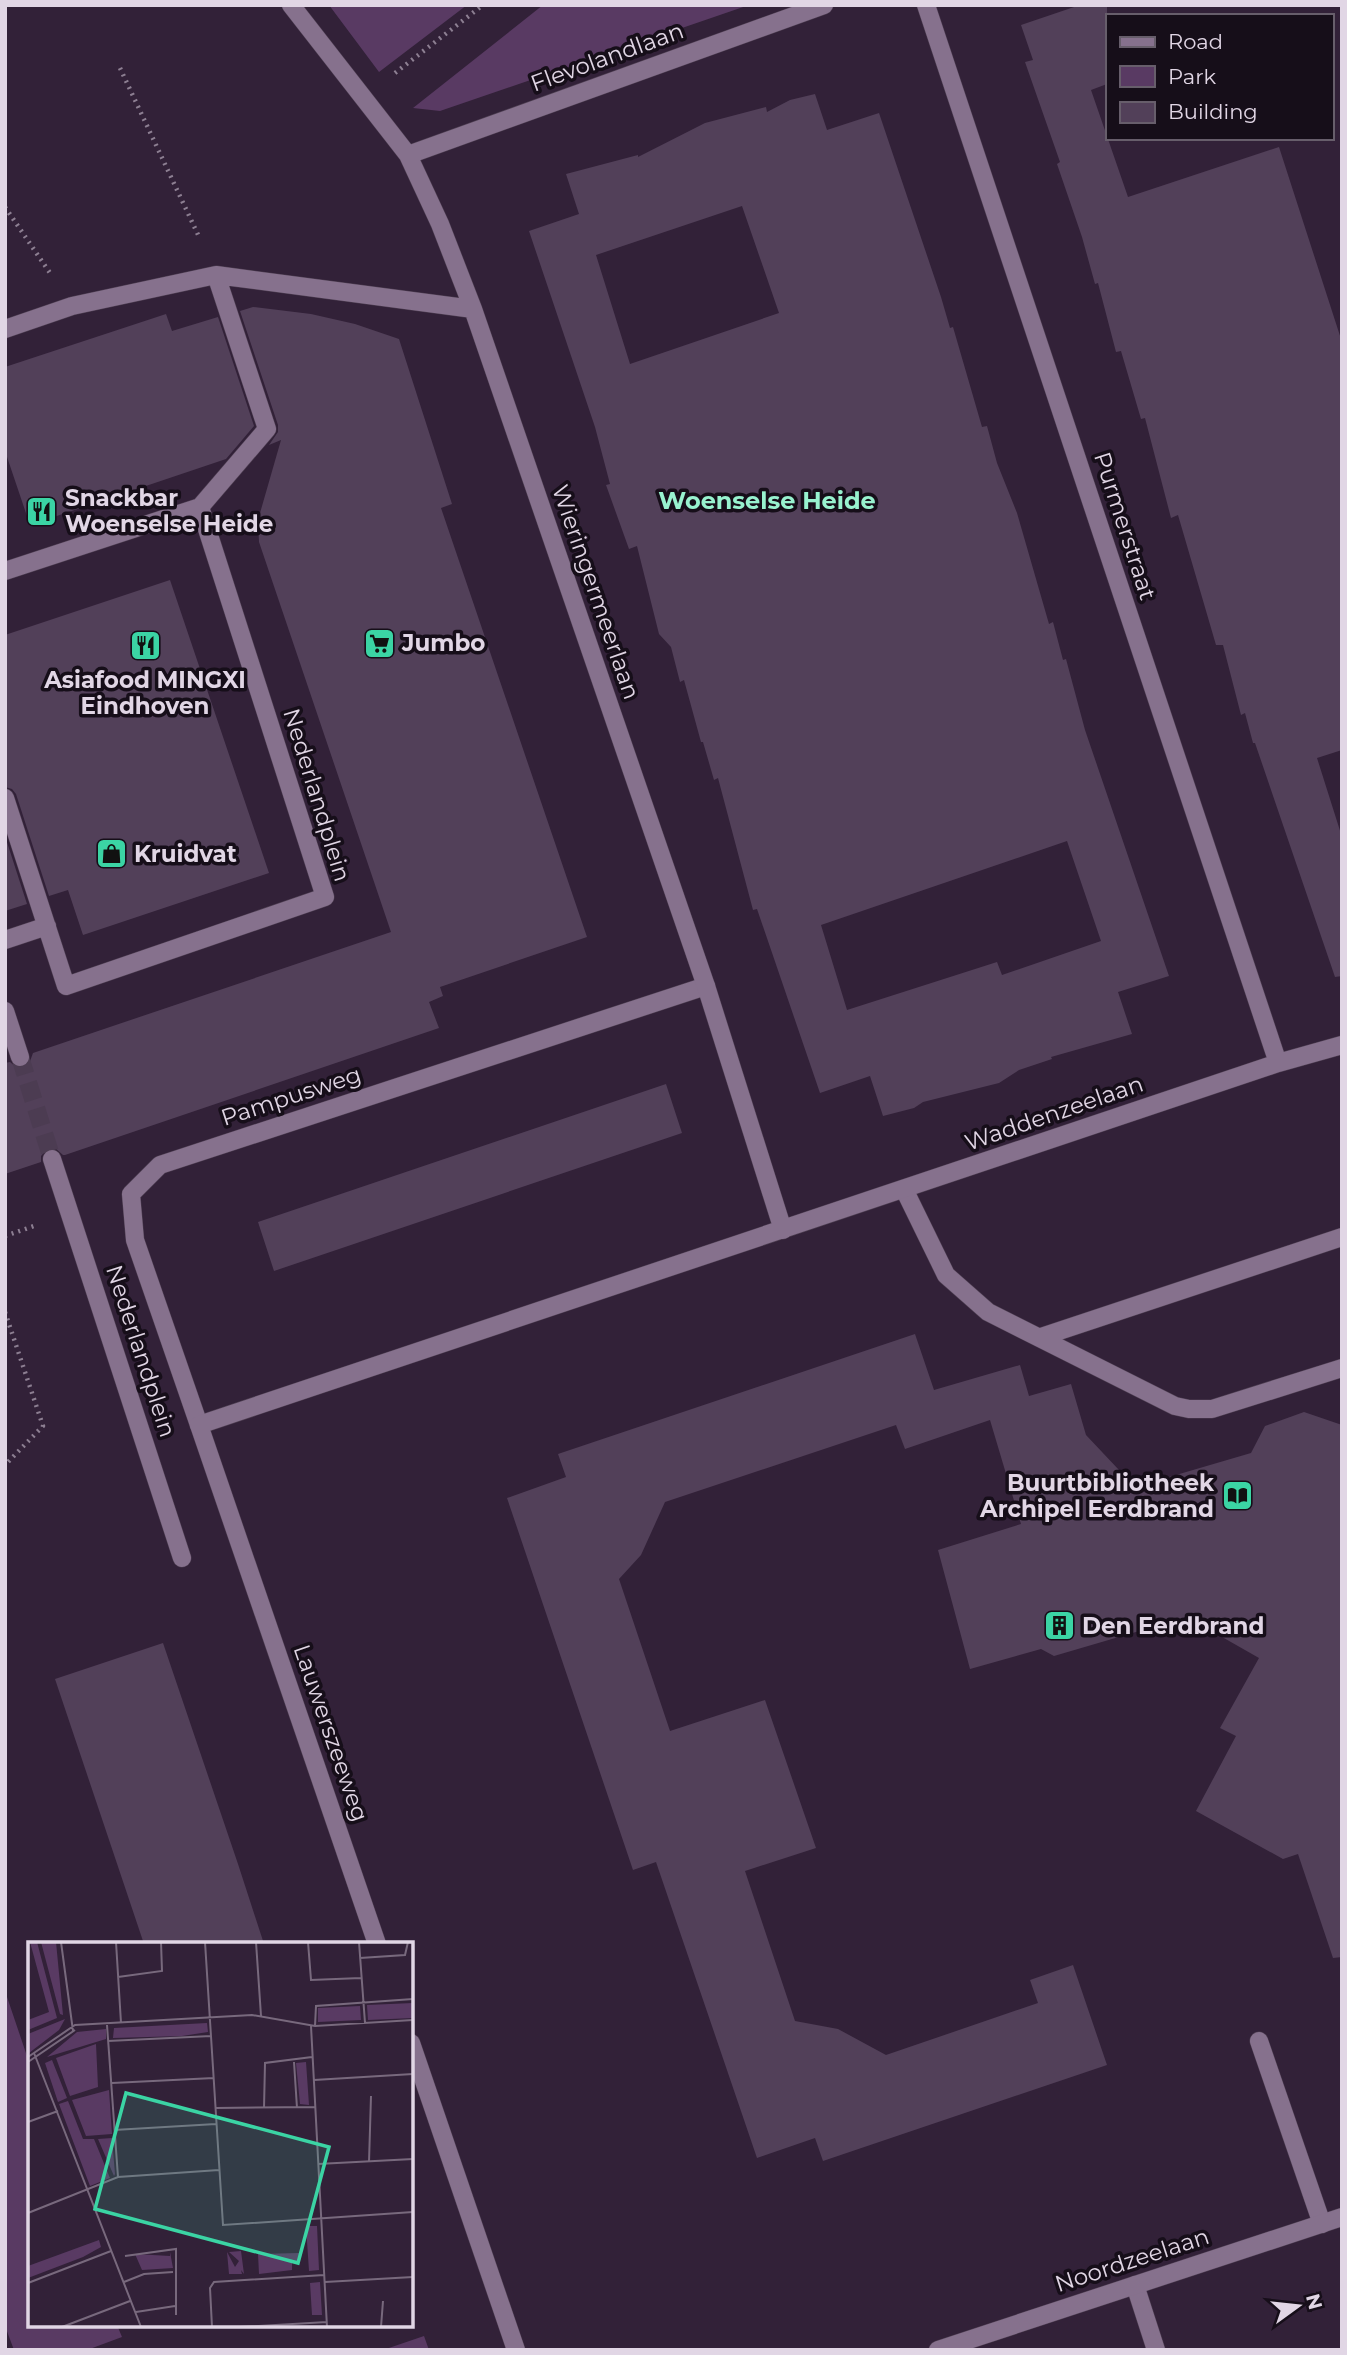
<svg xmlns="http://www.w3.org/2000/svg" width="1347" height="2355" viewBox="0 0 1347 2355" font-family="Montserrat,sans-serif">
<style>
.green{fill:#593a63}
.building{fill:#524059;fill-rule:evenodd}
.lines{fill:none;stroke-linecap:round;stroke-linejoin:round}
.street-tunnel{stroke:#4c3c52;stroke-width:18;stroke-dasharray:18 9;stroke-linecap:butt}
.lane-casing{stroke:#4e3f52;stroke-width:19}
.street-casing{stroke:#4e3f52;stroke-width:19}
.secondary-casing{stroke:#4e3f52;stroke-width:19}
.path{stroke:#8d7f92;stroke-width:4.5;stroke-dasharray:2 5;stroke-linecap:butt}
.lane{stroke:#86718d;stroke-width:18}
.street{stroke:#86718d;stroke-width:18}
.secondary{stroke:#86718d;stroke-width:18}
.labels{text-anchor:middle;stroke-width:7;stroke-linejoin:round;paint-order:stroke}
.street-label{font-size:23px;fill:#e1d6e5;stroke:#160e19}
.poi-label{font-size:23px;font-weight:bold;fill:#e1d6e5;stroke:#160e19;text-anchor:start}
.neighbourhood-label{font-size:24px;font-weight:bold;fill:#98f2cf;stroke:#160e19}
.inset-road{fill:none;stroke:#78697d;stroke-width:2}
.view{fill:#3bd4a4;fill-opacity:0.15;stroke:#3bd4a4;stroke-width:3.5}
.inset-edge{fill:none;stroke:#e1d6e5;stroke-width:3.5}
</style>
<rect width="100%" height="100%" fill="#322138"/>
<!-- green -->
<path class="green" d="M329 5H467L379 72Z
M543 5H749L440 111 413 108Z
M5 1991 30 2065V2325H117L122 2337 87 2350H14L5 2326Z
M424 2336 429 2350H383Z"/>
<!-- building -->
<path class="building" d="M1080 5H1107V84L1091 90 1128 197 1279 147 1342 342V750L1317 758 1342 837V976L1335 977 1255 743H1253L1245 713 1241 715 1223 645H1216L1178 515 1171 518 1145 418 1141 419 1121 351 1116 352 1098 283 1095 284 1082 237 1057 164 1060 162 1025 62 1033 60 1021 25Z
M815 94 827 130 879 113 941 297 950 328 953 327 982 427 987 426 997 463 1017 513 1049 624 1053 622 1063 660 1066 659 1085 730 1169 976 1118 992 1132 1034 1051 1057 1052 1059 1019 1070 999 1083 923 1102 914 1108 883 1116 870 1076 820 1093 757 909 753 910 718 778 714 780 703 742H701L684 680 680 682 671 647 659 634 637 546 629 549 606 485 610 484 595 427 529 231 579 214 566 174 638 155V157L705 123 766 107 767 112 790 100ZM742 206 779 313 630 364 596 255ZM1067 841 1101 941 1002 975 997 962 847 1010 821 925Z
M253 307 311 314 355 324 399 339 452 504 441 508 587 937 440 987 443 996 429 1002 439 1028 65 1155H63L55 1148H48L41 1156V1162L5 1174V1063L10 1062 17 1068H24L29 1064 33 1053 391 932 259 542 258 520 281 440 269 445 278 432V425L240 311Z
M166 314 172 331 218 317 254 426 226 459 30 525 5 451V367Z
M170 580 269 873 83 935 68 890 49 896 16 794 12 789 5 787V635Z
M5 836 27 904 5 911Z
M666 1084 682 1133 274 1271 258 1222Z
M915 1334 934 1390 1020 1365 1029 1396 1071 1384 1086 1435 1135 1487 1251 1453 1265 1426 1304 1412 1342 1425V1957L1333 1958 1298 1854 1283 1859 1196 1811 1236 1736 1220 1728 1259 1658 1187 1617 1054 1656 1041 1649 970 1669 938 1550 1021 1524 990 1420 905 1449 896 1425 665 1502 641 1555 619 1579 670 1731 765 1700 816 1848 745 1871 795 2021 838 2029 886 2055 1038 2003 1030 1980 1073 1965 1107 2065 823 2161 815 2138 757 2158 656 1862 633 1870 507 1498 566 1477 558 1454Z
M163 1643 238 1864 264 1944H144L55 1679Z"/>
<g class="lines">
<!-- street-tunnel -->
<path class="street-tunnel" d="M20 1057 52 1159"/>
<defs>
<path id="lane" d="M904 1189 946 1275 988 1312 1175 1406 1189 1409H1212L1342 1368
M1041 1337 1342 1237
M199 1425 135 1240 131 1194 160 1165 706 986
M1259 2041 1322 2224"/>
<path id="street" d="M291 5 408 155 440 224 473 309 706 986 783 1230
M926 5 1278 1063
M408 155 824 5
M5 329 72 306 216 275 473 309
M200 507 267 429 216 275
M5 571 200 507 325 897 66 986 5 798
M5 940 47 926
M5 1011 20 1057
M52 1159 182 1558
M377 1944 199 1425 1278 1063 1342 1045
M411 2043 516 2350
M1135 2285 1156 2350"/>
<path id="secondary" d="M938 2350 1342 2217"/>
</defs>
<!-- lane casing -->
<use href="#lane" class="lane-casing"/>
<!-- street casing -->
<use href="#street" class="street-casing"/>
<!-- secondary casing -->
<use href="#secondary" class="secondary-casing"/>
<!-- path -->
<path class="path" d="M120 68 200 239
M395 73 483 5
M5 207 50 273
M5 1236 34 1226
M5 1312 43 1426 8 1462"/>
<!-- lane -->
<use href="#lane" class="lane"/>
<!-- street -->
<use href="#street" class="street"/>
<!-- secondary -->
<use href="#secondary" class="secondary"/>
</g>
<!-- icons -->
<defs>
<symbol id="restaurant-square" viewBox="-11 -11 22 22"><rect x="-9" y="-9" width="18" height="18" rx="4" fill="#3bd4a4" stroke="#160e19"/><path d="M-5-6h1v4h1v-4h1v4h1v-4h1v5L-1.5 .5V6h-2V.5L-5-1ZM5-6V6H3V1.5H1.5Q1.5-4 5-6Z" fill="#111"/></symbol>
<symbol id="supermarket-square" viewBox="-11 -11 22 22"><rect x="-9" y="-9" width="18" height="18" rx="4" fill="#3bd4a4" stroke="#160e19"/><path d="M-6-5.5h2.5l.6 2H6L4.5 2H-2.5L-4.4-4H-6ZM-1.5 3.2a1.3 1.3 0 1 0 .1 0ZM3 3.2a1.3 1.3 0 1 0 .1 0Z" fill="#111"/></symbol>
<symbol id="shop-square" viewBox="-11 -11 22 22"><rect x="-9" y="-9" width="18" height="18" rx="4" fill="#3bd4a4" stroke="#160e19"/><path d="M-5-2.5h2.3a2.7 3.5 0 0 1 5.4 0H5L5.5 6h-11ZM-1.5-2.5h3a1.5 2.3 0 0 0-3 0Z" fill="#111"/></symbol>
<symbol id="library-square" viewBox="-11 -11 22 22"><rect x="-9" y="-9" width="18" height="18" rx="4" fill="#3bd4a4" stroke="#160e19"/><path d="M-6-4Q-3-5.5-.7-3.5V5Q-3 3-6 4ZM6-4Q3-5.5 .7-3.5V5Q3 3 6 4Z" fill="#111"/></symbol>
<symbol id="building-square" viewBox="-11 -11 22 22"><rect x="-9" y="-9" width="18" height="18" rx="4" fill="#3bd4a4" stroke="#160e19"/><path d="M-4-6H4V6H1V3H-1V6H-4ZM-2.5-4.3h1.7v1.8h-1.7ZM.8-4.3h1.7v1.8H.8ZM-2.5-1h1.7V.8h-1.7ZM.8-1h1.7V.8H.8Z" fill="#111"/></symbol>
</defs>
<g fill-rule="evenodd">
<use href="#restaurant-square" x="24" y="494" width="35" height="35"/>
<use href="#supermarket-square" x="362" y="626" width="35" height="35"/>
<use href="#restaurant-square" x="128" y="628" width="35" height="35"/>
<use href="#shop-square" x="94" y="836" width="35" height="35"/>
<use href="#library-square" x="1220" y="1478" width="35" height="35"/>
<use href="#building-square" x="1042" y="1608" width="35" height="35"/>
</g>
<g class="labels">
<!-- street labels -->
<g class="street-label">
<text transform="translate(607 57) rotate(-20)" y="8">Flevolandlaan</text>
<text transform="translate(1125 526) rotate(72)" y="8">Purmerstraat</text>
<text transform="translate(596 592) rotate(71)" y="8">Wieringermeerlaan</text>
<text transform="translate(317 795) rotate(73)" y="8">Nederlandplein</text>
<text transform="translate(291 1096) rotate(-18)" y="8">Pampusweg</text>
<text transform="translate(1054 1113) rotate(-19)" y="8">Waddenzeelaan</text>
<text transform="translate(141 1351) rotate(72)" y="8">Nederlandplein</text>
<text transform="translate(331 1733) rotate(71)" y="8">Lauwerszeeweg</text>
<text transform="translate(1132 2260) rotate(-18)" y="8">Noordzeelaan</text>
</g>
<!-- poi labels -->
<g class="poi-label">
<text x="65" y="506">Snackbar<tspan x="65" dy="26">Woenselse Heide</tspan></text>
<text x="402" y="651">Jumbo</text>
<text x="145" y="688" text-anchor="middle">Asiafood MINGXI<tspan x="145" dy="26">Eindhoven</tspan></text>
<text x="134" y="862">Kruidvat</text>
<text x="1214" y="1491" text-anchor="end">Buurtbibliotheek<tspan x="1214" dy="26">Archipel Eerdbrand</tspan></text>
<text x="1082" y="1634">Den Eerdbrand</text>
</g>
<!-- neighbourhood labels -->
<g class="neighbourhood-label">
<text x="767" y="509">Woenselse Heide</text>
</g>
</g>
<!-- overview -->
<g transform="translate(28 1942)">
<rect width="385" height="385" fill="#322138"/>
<path d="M2 0H9L29 76 0 88V78L21 70ZM13 0H28L35 73 32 72ZM385 61V76L340 78 339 63ZM332 64 333 78 290 80V66ZM37 77 31 88 1 111 0 92ZM179 81 180 90 154 94 85 96 86 86ZM78 87V97L19 115 49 90ZM68 102 70 145 42 154 28 116ZM24 118 39 156 30 160 17 121ZM278 120 281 163 272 162 268 121ZM81 148 84 192 58 194 44 158ZM40 159 55 197H66L82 236 62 244 31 162ZM84 196 87 232 86 234 70 197ZM278 284H289L291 328 281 329ZM71 298 73 305 55 315 0 336V324ZM213 309 216 332 213 328 214 332H201L199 310 207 325 211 319 201 310ZM142 310 145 326 114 328 107 312 142 314ZM271 311 272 320 264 321V328L231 332 230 312ZM292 340 294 373H284L282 341Z" fill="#593a63"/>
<path class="inset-road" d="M33 0 45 89M88 0 93 81M177 0 195 283 385 270M228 0 233 74M280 0 283 38 333 36M331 0 337 81M332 16 377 13 380 0M90 35 134 29 133 0M79 83 90 235M283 84 299 385M287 84 288 64 385 57M80 99 183 94M6 111 113 385M0 115 47 83 224 73 287 84 385 78M0 120 47 88M266 120 269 166M286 138 385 132M84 141 186 136M188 166 287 165M236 166 237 121 284 115M0 180 30 169M86 188 188 182M341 220 343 154M290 222 385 217M0 271 90 235 191 228M97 314 148 307V373M96 340 116 332 145 330M297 340 385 335M0 341 83 309M108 370 147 364M34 385 102 359M184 385 182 346 186 340 296 333M212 385 299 380M353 385 355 359"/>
<path class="view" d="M98 151 301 205 270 321 67 267Z"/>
<rect width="385" height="385" class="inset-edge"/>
</g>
<!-- border -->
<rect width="1347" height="2355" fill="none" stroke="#e1d6e5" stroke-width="14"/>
<!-- legend -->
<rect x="1106" y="14" width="228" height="126" fill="#160e19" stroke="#675e6b" stroke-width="2"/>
<rect x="1120" y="37" width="35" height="10" fill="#86718d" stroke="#675e6b" stroke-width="2"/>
<text x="1168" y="49" font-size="21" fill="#e1d6e5">Road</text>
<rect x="1120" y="66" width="35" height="21" fill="#593a63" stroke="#675e6b" stroke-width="2"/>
<text x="1168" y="84" font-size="21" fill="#e1d6e5">Park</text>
<rect x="1120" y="102" width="35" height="21" fill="#524059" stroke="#675e6b" stroke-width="2"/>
<text x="1168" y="119" font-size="21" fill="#e1d6e5">Building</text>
<!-- north arrow -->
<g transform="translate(1298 2306) rotate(75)" stroke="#160e19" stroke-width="5" paint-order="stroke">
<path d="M0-5L12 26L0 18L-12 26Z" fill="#e1d6e5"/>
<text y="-10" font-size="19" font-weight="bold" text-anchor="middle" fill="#e1d6e5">N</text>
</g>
</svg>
